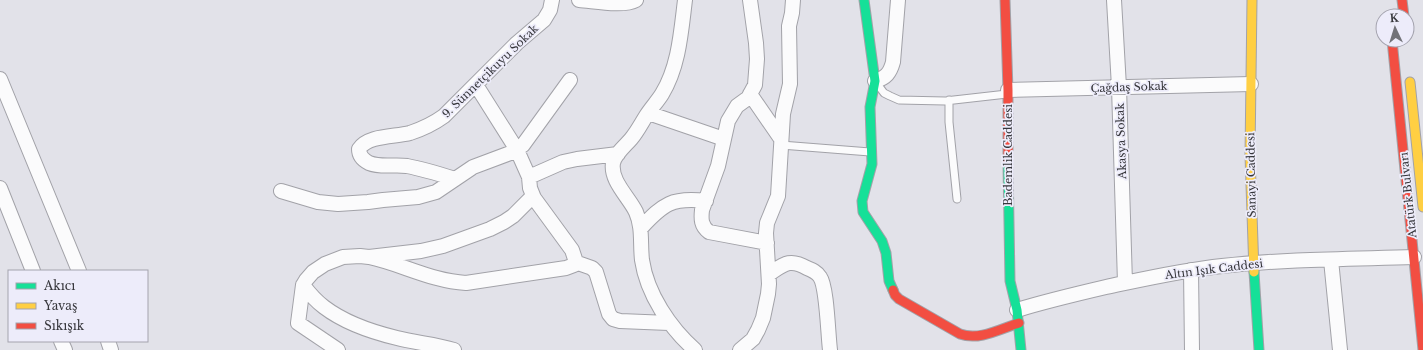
<svg xmlns="http://www.w3.org/2000/svg" width="1423" height="350" viewBox="0 0 1423 350" font-family="'Libre Baskerville',serif">
<style>
.lines{fill:none;stroke-linecap:round;stroke-linejoin:round}
.lane-casing{stroke:#a2a2a8;stroke-width:9}
.street-casing{stroke:#a2a2a8;stroke-width:16}
.fast-casing{stroke:#a2a2a8;stroke-width:11}
.slow-casing{stroke:#a2a2a8;stroke-width:11}
.jam-casing{stroke:#a2a2a8;stroke-width:11}
.lane{stroke:#fbfbfc;stroke-width:7}
.street{stroke:#fbfbfc;stroke-width:14}
.fast{stroke:#16e098;stroke-width:9}
.slow{stroke:#ffcf43;stroke-width:9}
.jam{stroke:#f24e42;stroke-width:9}
.labels{text-anchor:middle;stroke-width:3.5;stroke-linejoin:round;paint-order:stroke}
.street-label{font-size:11px;fill:#36363b;stroke:#edecfa}
</style>
<rect width="100%" height="100%" fill="#e2e2e9"/>
<g class="lines">
<defs>
<path id="lane" d="M878 85 884 93 890 96 899 100 945 101 1007 94
M949 100V122L957 199
M781 145 870 152"/>
<path id="street" d="M579 0C594 1 623 7 636 0
M685 0C681 32 679 66 662 94 657 102 651 108 646 116 641 124 637 132 631 139 625 146 615 154 613 163 610 181 629 197 636 212 643 228 640 243 642 260 647 294 670 328 695 350
M750 0 756 43 757 59 755 85 748 98 737 106 728 121 718 166 702 210C701 219 701 226 709 232L767 243
M1114 0 1119 87 1125 283
M0 79 79 271
M875 81C886 78 890 73 893 62L898 0
M1008 90 1251 84
M750 94 781 139
M648 113 724 139
M529 177 563 162 577 159 618 154
M455 179C439 174 423 169 407 166 394 164 381 168 369 163 363 160 359 156 359 149 368 135 395 137 410 133 422 129 433 124 444 116L517 43 544 20 550 10 552 0
M0 188 33 271
M281 191 318 202 338 204 368 202 383 200 418 197 436 192 473 167 513 152 523 145 570 80
M641 228C663 204 672 197 706 201
M369 257C402 264 431 281 466 283L566 268 574 265 575 259 572 250 534 198 530 188 529 177 517 150 476 85
M1331 260 1340 350
M575 262 592 268 596 272 609 314 613 319 620 321 669 323
M1191 270 1192 350
M769 274C784 264 790 258 807 268 812 270 817 272 820 277 827 287 828 335 830 350
M303 285C309 293 316 301 324 307 345 323 372 332 397 338 416 343 436 344 454 350
M1017 310C1046 301 1076 294 1106 287 1144 279 1183 270 1222 266 1286 259 1350 259 1414 257
M61 341 65 350
M108 341 111 350
M338 350 298 323 303 285 306 280 313 272 325 264 343 257 360 256 369 257 421 251 443 246 490 229 504 222 513 216 533 196
M740 350 753 339 758 330 763 318 768 294 769 284 766 233 767 223 778 196 783 114 790 84 789 26 792 13 793 0"/>
<path id="fast" d="M864 0 875 81 870 107 872 164 862 201 863 212 882 241 886 253 889 281 893 290
M1008 164 1010 281 1017 310 1021 350
M1254 272 1259 350"/>
<path id="slow" d="M1252 0 1250 155 1254 272
M1410 82 1423 207"/>
<path id="jam" d="M1005 0 1008 90V164
M1402 0 1404 16
M1392 40 1423 350
M893 290 895 295 899 299 960 334C979 341 1000 329 1019 323"/>
</defs>
<!-- lane casing -->
<use href="#lane" class="lane-casing"/>
<!-- street casing -->
<use href="#street" class="street-casing"/>
<!-- fast casing -->
<use href="#fast" class="fast-casing"/>
<!-- slow casing -->
<use href="#slow" class="slow-casing"/>
<!-- jam casing -->
<use href="#jam" class="jam-casing"/>
<!-- lane -->
<use href="#lane" class="lane"/>
<!-- street -->
<use href="#street" class="street"/>
<!-- fast -->
<use href="#fast" class="fast"/>
<!-- slow -->
<use href="#slow" class="slow"/>
<!-- jam -->
<use href="#jam" class="jam"/>
</g>
<g class="labels">
<!-- street labels -->
<g class="street-label">
<text transform="translate(490 71) rotate(-44)" y="4">9. Sünnetçikuyu Sokak</text>
<text transform="translate(1129 87) rotate(-2)" y="4">Çağdaş Sokak</text>
<text transform="translate(1121 141) rotate(-92)" y="4">Akasya Sokak</text>
<text transform="translate(1008 155) rotate(-90)" y="4">Bademlik Caddesi</text>
<text transform="translate(1251 175) rotate(-91)" y="4">Sanayi Caddesi</text>
<text transform="translate(1408 195) rotate(-96)" y="4">Atatürk Bulvarı</text>
<text transform="translate(1214 269) rotate(-7)" y="4">Altın Işık Caddesi</text>
</g>
</g>
<!-- legend -->
<rect x="8" y="270" width="140" height="72" fill="#edecfa" stroke="#a4a3ae"/>
<rect x="16" y="283" width="20" height="6" fill="#16e098" stroke="#a4a3ae"/>
<text x="44" y="290" font-size="12" fill="#36363b">Akıcı</text>
<rect x="16" y="303" width="20" height="6" fill="#ffcf43" stroke="#a4a3ae"/>
<text x="44" y="310" font-size="12" fill="#36363b">Yavaş</text>
<rect x="16" y="323" width="20" height="6" fill="#f24e42" stroke="#a4a3ae"/>
<text x="44" y="330" font-size="12" fill="#36363b">Sıkışık</text>
<!-- north arrow -->
<g transform="translate(1395 28) rotate(356)"><circle r="19" fill="#edecfa" stroke="#a4a3ae"/>
<path d="M0-3L7 15L0 10L-7 15Z" fill="#727278"/>
<text y="-6" font-size="11" font-weight="bold" text-anchor="middle" fill="#36363b">K</text>
</g>
</svg>
